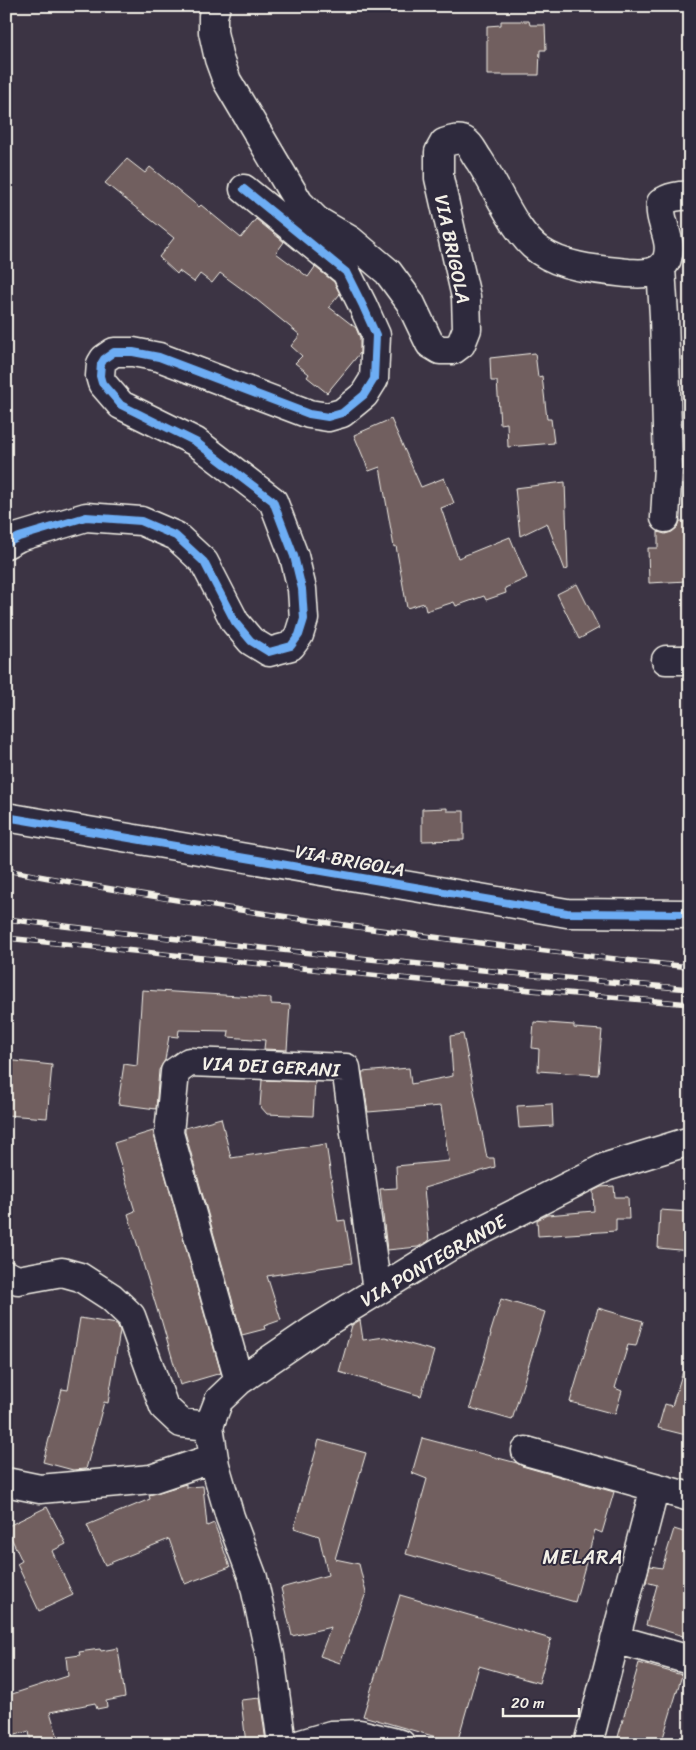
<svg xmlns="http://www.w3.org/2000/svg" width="696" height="1750" viewBox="0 0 696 1750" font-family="Sriracha,sans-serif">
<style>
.building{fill:#715e5e;stroke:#f4f1e8}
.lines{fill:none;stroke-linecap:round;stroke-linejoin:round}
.minor-casing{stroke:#f4f1e8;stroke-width:31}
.minor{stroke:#2f2a3d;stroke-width:28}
.rail-casing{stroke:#f4f1e8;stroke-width:5.5}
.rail{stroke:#2f2a3d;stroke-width:4;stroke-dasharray:11;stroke-linecap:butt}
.cycleway-casing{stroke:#2f2a3d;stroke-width:11}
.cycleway{stroke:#6dadf4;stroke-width:8}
.labels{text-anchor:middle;stroke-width:4;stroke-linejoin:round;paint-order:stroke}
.street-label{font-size:19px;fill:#f4f1e8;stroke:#2f2a3d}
.neighbourhood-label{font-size:20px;letter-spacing:1px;fill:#f4f1e8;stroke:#2f2a3d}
</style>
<rect width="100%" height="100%" fill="#3c3444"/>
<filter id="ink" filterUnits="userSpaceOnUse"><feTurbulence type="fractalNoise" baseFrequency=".02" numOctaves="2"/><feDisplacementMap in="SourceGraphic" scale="10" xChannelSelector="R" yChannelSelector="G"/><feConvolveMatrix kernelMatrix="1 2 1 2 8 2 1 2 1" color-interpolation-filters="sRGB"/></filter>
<g filter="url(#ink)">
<!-- building -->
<path class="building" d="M501 21H529L530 25H545L546 50H540L539 75H487V26L501 25Z
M127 159 145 173 150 167 199 207 201 205 241 238 256 219 284 242 276 253 308 277 315 267 334 282 340 294 329 307 356 328 360 338V353L327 393 307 377 309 374 295 363 302 356 291 346 300 335 257 300 220 273 212 283 200 274 194 282 179 271 177 274 159 257 174 238 105 183Z
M535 353 538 377 542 376 547 419H551L554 443 508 447 507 423 500 424 497 381H491L490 358Z
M391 419 421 487 444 478 454 503 441 508 458 558 510 537 527 578 505 588 506 593 486 600 484 596 456 606 454 602 426 611 424 603 407 608 396 546 394 547 380 467 369 471 354 435Z
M565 482 568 569 565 570 547 523 520 536 515 488Z
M680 521H685L687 581 649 583 648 548H658V532L665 534 672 532 678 527Z
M577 584 599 628 579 639 557 594Z
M447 808V811H464V840L422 841V809Z
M142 990 271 998V1004L290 1005 287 1050 264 1049 265 1040 228 1037 229 1031 179 1030 178 1037 169 1036 165 1060 159 1070 156 1109 118 1104 124 1064 137 1066Z
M534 1022 574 1025V1028L602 1030 598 1075 538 1071 539 1049 532 1048Z
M463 1034 487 1158H494L495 1167 424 1188 429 1241 418 1247 387 1250 380 1189 397 1188 396 1166 449 1161 441 1106 368 1112 362 1072 409 1068 411 1084 453 1076 450 1036Z
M6 1060 52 1065 47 1118 6 1115Z
M262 1080 315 1082 313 1116 267 1114 260 1106Z
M552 1104 553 1126 519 1128 517 1106Z
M221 1118 231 1158 326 1144 338 1221 345 1220 352 1263 267 1276 281 1320 264 1326 265 1329 242 1335 185 1132V1128Z
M153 1131 221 1373 180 1385 161 1319H160L128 1214 135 1211 114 1143Z
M614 1186 615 1197H628L629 1219H616V1231L538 1236 537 1220 547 1215 594 1211 593 1191 601 1187Z
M660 1210 690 1212V1251L658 1248Z
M501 1299 545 1312 512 1420 470 1408 491 1334H490Z
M598 1308 643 1321 636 1346 628 1345 615 1388 622 1391 615 1414 570 1402Z
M80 1318 117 1324 120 1331 108 1403 104 1402 86 1469 73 1470 43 1462 62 1389 68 1390Z
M360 1320 363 1340 385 1337 434 1351 421 1396 339 1372 352 1325Z
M685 1365 690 1366V1436L658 1428 665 1404 672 1406Z
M422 1438 517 1463 522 1466 614 1492 602 1533 595 1530 575 1602 406 1554 427 1479 412 1473Z
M319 1440 366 1453 335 1559 359 1564 366 1593 340 1663 320 1656 331 1627 292 1636 281 1588 328 1575 319 1536 294 1528Z
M186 1484V1487L203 1486 207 1526 214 1523 230 1567 185 1584 169 1539 105 1565 87 1525 150 1499 149 1495Z
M47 1507 66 1544 52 1551 73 1595 39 1611 17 1564 22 1561 6 1527Z
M674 1529 690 1534V1638L646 1625 657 1585 646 1582 650 1566 662 1568Z
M400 1595 551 1639 539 1683 479 1666 457 1743 363 1716Z
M118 1648 125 1697 106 1701 107 1707 97 1709 95 1703 50 1712 60 1744H31L29 1731 6 1738V1696L68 1676 66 1657 80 1655 79 1652 100 1649 101 1651Z
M639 1663 682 1675 661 1744H616Z
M260 1698 266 1742 246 1744 241 1700Z"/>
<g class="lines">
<defs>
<path id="minor" d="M216 6 213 16V32L219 59 227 81 299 203 316 220 350 240 388 272 410 302 430 344 440 350H453L461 344 467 329 466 297 439 178V152L444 143C450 141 459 137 466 142 471 145 475 155 479 160 497 187 514 233 540 251 565 268 599 270 628 273 643 274 660 275 667 259 674 240 658 222 661 203 668 197 681 195 690 196
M661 268 664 316 668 467 665 518
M6 544 19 537 86 517 141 521 176 536 204 562 235 622 251 641 269 652 291 646 299 635 304 619 302 589 294 556 273 501 196 442 121 405 102 383 100 376 101 364 104 359 114 352H133L159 357 309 414 328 417 342 413 364 395 374 379 376 335 363 306 346 272 244 189
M666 660H690
M6 817 567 913 690 914
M6 1275 18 1280 62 1272 80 1277 111 1297 131 1316 164 1407 181 1423 209 1426 219 1400 239 1381 312 1331 447 1248 606 1167 690 1141
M239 1381 169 1133 175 1072 189 1062 346 1068 377 1291
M209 1426 215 1465 230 1517 253 1578 270 1656 282 1744
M526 1451 690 1497
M6 1482 40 1489 151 1479 214 1458
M615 1639 690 1660
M301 1744 331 1735 360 1734 401 1744
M588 1744 655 1487"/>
</defs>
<!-- minor casing -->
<use href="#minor" class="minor-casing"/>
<!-- minor -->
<use href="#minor" class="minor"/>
<defs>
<path id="rail" d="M6 870C232 913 461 943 690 967
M6 919C234 947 462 969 690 989
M6 938 430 981 690 1004"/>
</defs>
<!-- rail casing -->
<use href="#rail" class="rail-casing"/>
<!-- rail -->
<use href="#rail" class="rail"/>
<defs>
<path id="cycleway" d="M6 544 19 537 86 517 141 521 176 536 204 562 235 622 251 641 269 652 291 646 299 635 304 619 302 589 294 556 273 501 196 442 121 405 102 383 100 376 101 364 104 359 114 352H133L159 357 309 414 328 417 342 413 364 395 374 379 376 335 363 306 346 272 244 189
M6 817 567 913 690 914"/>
</defs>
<!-- cycleway casing -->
<use href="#cycleway" class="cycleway-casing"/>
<!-- cycleway -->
<use href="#cycleway" class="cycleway"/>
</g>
</g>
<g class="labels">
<!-- street labels -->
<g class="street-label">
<text transform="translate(453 249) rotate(78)" y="7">VIA BRIGOLA</text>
<text transform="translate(350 860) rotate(10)" y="7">VIA BRIGOLA</text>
<text transform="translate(271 1066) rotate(3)" y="7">VIA DEI GERANI</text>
<text transform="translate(433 1260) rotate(-30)" y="7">VIA PONTEGRANDE</text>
</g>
<!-- neighbourhood labels -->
<g class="neighbourhood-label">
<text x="583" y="1564">MELARA</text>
</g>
</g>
<!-- margin -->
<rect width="696" height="1750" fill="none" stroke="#2f2a3d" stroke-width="25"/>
<rect x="12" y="12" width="671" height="1725" fill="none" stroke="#f4f1e8" stroke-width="2" filter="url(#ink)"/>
<!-- scale -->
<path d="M503 1708v8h76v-8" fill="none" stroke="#f4f1e8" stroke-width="2.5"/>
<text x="511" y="1708" font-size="15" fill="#f4f1e8" stroke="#2f2a3d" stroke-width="4" paint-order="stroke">20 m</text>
</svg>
